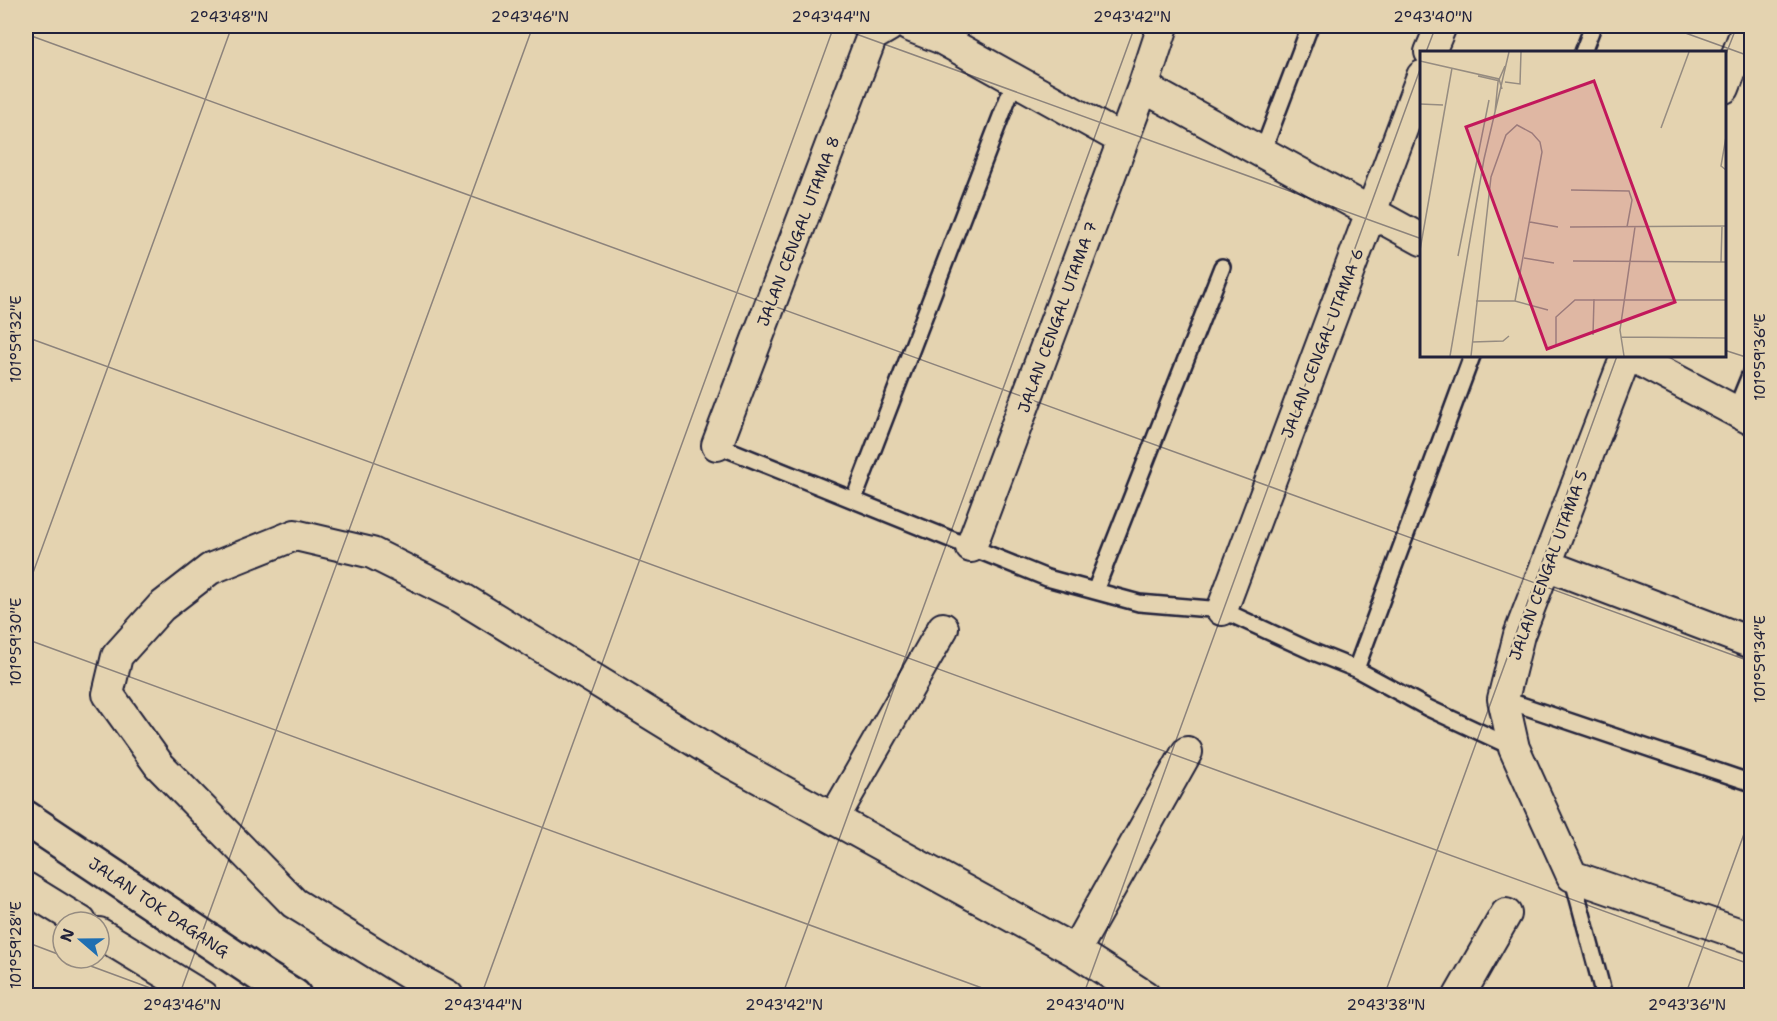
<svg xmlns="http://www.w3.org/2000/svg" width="1777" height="1021" viewBox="0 0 1777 1021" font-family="'Shantell Sans',sans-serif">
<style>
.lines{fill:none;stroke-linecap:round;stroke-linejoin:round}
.service-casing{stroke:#22223b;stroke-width:20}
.minor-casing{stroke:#22223b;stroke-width:34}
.tertiary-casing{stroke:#22223b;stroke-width:38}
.service{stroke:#e4d3b0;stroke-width:15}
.minor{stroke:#e4d3b0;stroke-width:30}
.tertiary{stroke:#e4d3b0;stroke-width:33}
.ticks{fill:none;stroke:#22223b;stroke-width:1.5;stroke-opacity:0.45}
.labels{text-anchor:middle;stroke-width:5;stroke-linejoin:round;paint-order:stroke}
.street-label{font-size:16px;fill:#22223b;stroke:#e4d3b0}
.inset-road{fill:none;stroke:#968c81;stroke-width:1.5}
.view{fill:#c2185b;fill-opacity:0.15;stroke:#c2185b;stroke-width:3}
.inset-edge{fill:none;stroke:#22223b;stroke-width:3}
.neatline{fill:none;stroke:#22223b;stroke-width:2}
.ticks-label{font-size:15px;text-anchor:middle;fill:#22223b}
</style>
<rect width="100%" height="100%" fill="#e4d3b0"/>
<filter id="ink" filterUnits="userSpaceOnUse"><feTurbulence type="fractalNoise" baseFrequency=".0167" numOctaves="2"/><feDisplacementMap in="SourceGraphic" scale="12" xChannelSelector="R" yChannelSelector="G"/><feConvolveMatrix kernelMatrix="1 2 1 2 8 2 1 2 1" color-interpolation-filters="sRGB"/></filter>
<g filter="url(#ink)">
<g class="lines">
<defs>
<path id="service" d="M1583 52 1593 26
M1262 153 1310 26
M1735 412 1752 370
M717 445 1047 578 1139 603 1222 610 1311 651 1356 669 1428 708 1514 748
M854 499 1015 80
M1095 591 1222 267
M1356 669 1472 356
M1503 699 1752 783
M1572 876 1604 996"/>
<path id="minor" d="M909 26 940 38 1123 140
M1430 52 1441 26
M1143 87 1422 240
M1724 88 1748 26
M1626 356 1519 635 1503 699 1514 748 1572 876 1752 938
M1631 356 1752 420
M717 445 872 36 889 26
M971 547 1143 87 1163 26
M1546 565 1752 643
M1222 610 1422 76
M834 818 943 628
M26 888 81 922
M99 933 202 996
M1075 951 1187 752
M448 996 417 979 294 903 159 765 108 694 117 656 161 607 210 569 295 535 372 553 460 597 721 757 1075 951 1145 996
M1459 996 1506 914"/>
<path id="tertiary" d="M26 818 268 980 294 996"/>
</defs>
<!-- service casing -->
<use href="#service" class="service-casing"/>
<!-- minor casing -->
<use href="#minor" class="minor-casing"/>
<!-- tertiary casing -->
<use href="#tertiary" class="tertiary-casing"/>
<!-- service -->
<use href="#service" class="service"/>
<!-- minor -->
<use href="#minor" class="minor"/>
<!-- tertiary -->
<use href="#tertiary" class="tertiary"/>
</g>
</g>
<!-- ticks -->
<path class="ticks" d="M834 26 1422 239M1666 26 1752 57M26 34 1752 662M1426 52 1436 26M1724 59 1737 26M26 337 1752 965M1724 350 1752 359M26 592 232 26M26 639 1004 996M26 942 63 956M69 958 172 996M179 996 533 26M481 996 834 26M782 996 1135 26M1083 996 1422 64M1384 996 1617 356M1685 996 1752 812"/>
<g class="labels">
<!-- street labels -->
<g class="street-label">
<text transform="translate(798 231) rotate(-69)" y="6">JALAN CENGAL UTAMA 8</text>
<text transform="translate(1057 317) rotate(-70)" y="6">JALAN CENGAL UTAMA 7</text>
<text transform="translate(1322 343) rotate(-69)" y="6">JALAN CENGAL UTAMA 6</text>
<text transform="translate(1548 565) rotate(-70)" y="6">JALAN CENGAL UTAMA 5</text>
<text transform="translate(159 907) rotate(34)" y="6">JALAN TOK DAGANG</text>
</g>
</g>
<!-- overview -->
<g transform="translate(1420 51)">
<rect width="306" height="306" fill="#e4d3b0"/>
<path class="inset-road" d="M0 10 79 28 82 38M58 25 80 30M85 31 100 33 101 1M0 53 23 54M75 61 78 31 85 15M241 77 269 1M306 86 301 115 306 119M151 139 209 140 212 149 207 176M110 171 138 176M150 176 306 175M0 199 32 17M38 205 69 49M104 207 134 212M153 210 306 211M301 211 302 175M56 250H95L128 259M173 284 174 248M201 286 306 287M52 291 83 290 89 285M136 295V266L155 249H306M30 305 64 108 89 1M51 305 71 126 86 84 97 74 112 82 120 91 122 101 95 250M204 305 200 279 215 176"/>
<path class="view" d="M174 30 255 251 127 298 46 76Z"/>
<rect width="306" height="306" class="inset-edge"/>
</g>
<!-- margin -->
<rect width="1777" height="1021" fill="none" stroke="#e4d3b0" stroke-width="66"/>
<!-- north arrow -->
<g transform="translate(81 940) rotate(290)"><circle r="28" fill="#e4d3b0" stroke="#968c81" stroke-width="1.5"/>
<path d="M0-4.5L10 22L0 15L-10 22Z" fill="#1f6fb2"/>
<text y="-9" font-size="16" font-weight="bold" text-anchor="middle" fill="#22223b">N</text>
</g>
<rect x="33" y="33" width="1711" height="955" class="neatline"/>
<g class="ticks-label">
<text x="229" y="22">2°43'48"N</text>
<text x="530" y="22">2°43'46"N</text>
<text x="831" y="22">2°43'44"N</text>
<text x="1132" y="22">2°43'42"N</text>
<text x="1433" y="22">2°43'40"N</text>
<text transform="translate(16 339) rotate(-90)" y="5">101°59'32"E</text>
<text transform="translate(1760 357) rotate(-90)" y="5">101°59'36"E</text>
<text transform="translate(16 642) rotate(-90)" y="5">101°59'30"E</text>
<text transform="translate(1760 659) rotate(-90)" y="5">101°59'34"E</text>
<text transform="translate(16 945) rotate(-90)" y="5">101°59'28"E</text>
<text x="182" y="1010">2°43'46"N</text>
<text x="483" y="1010">2°43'44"N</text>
<text x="784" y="1010">2°43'42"N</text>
<text x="1085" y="1010">2°43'40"N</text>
<text x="1386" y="1010">2°43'38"N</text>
<text x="1687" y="1010">2°43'36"N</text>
</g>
</svg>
